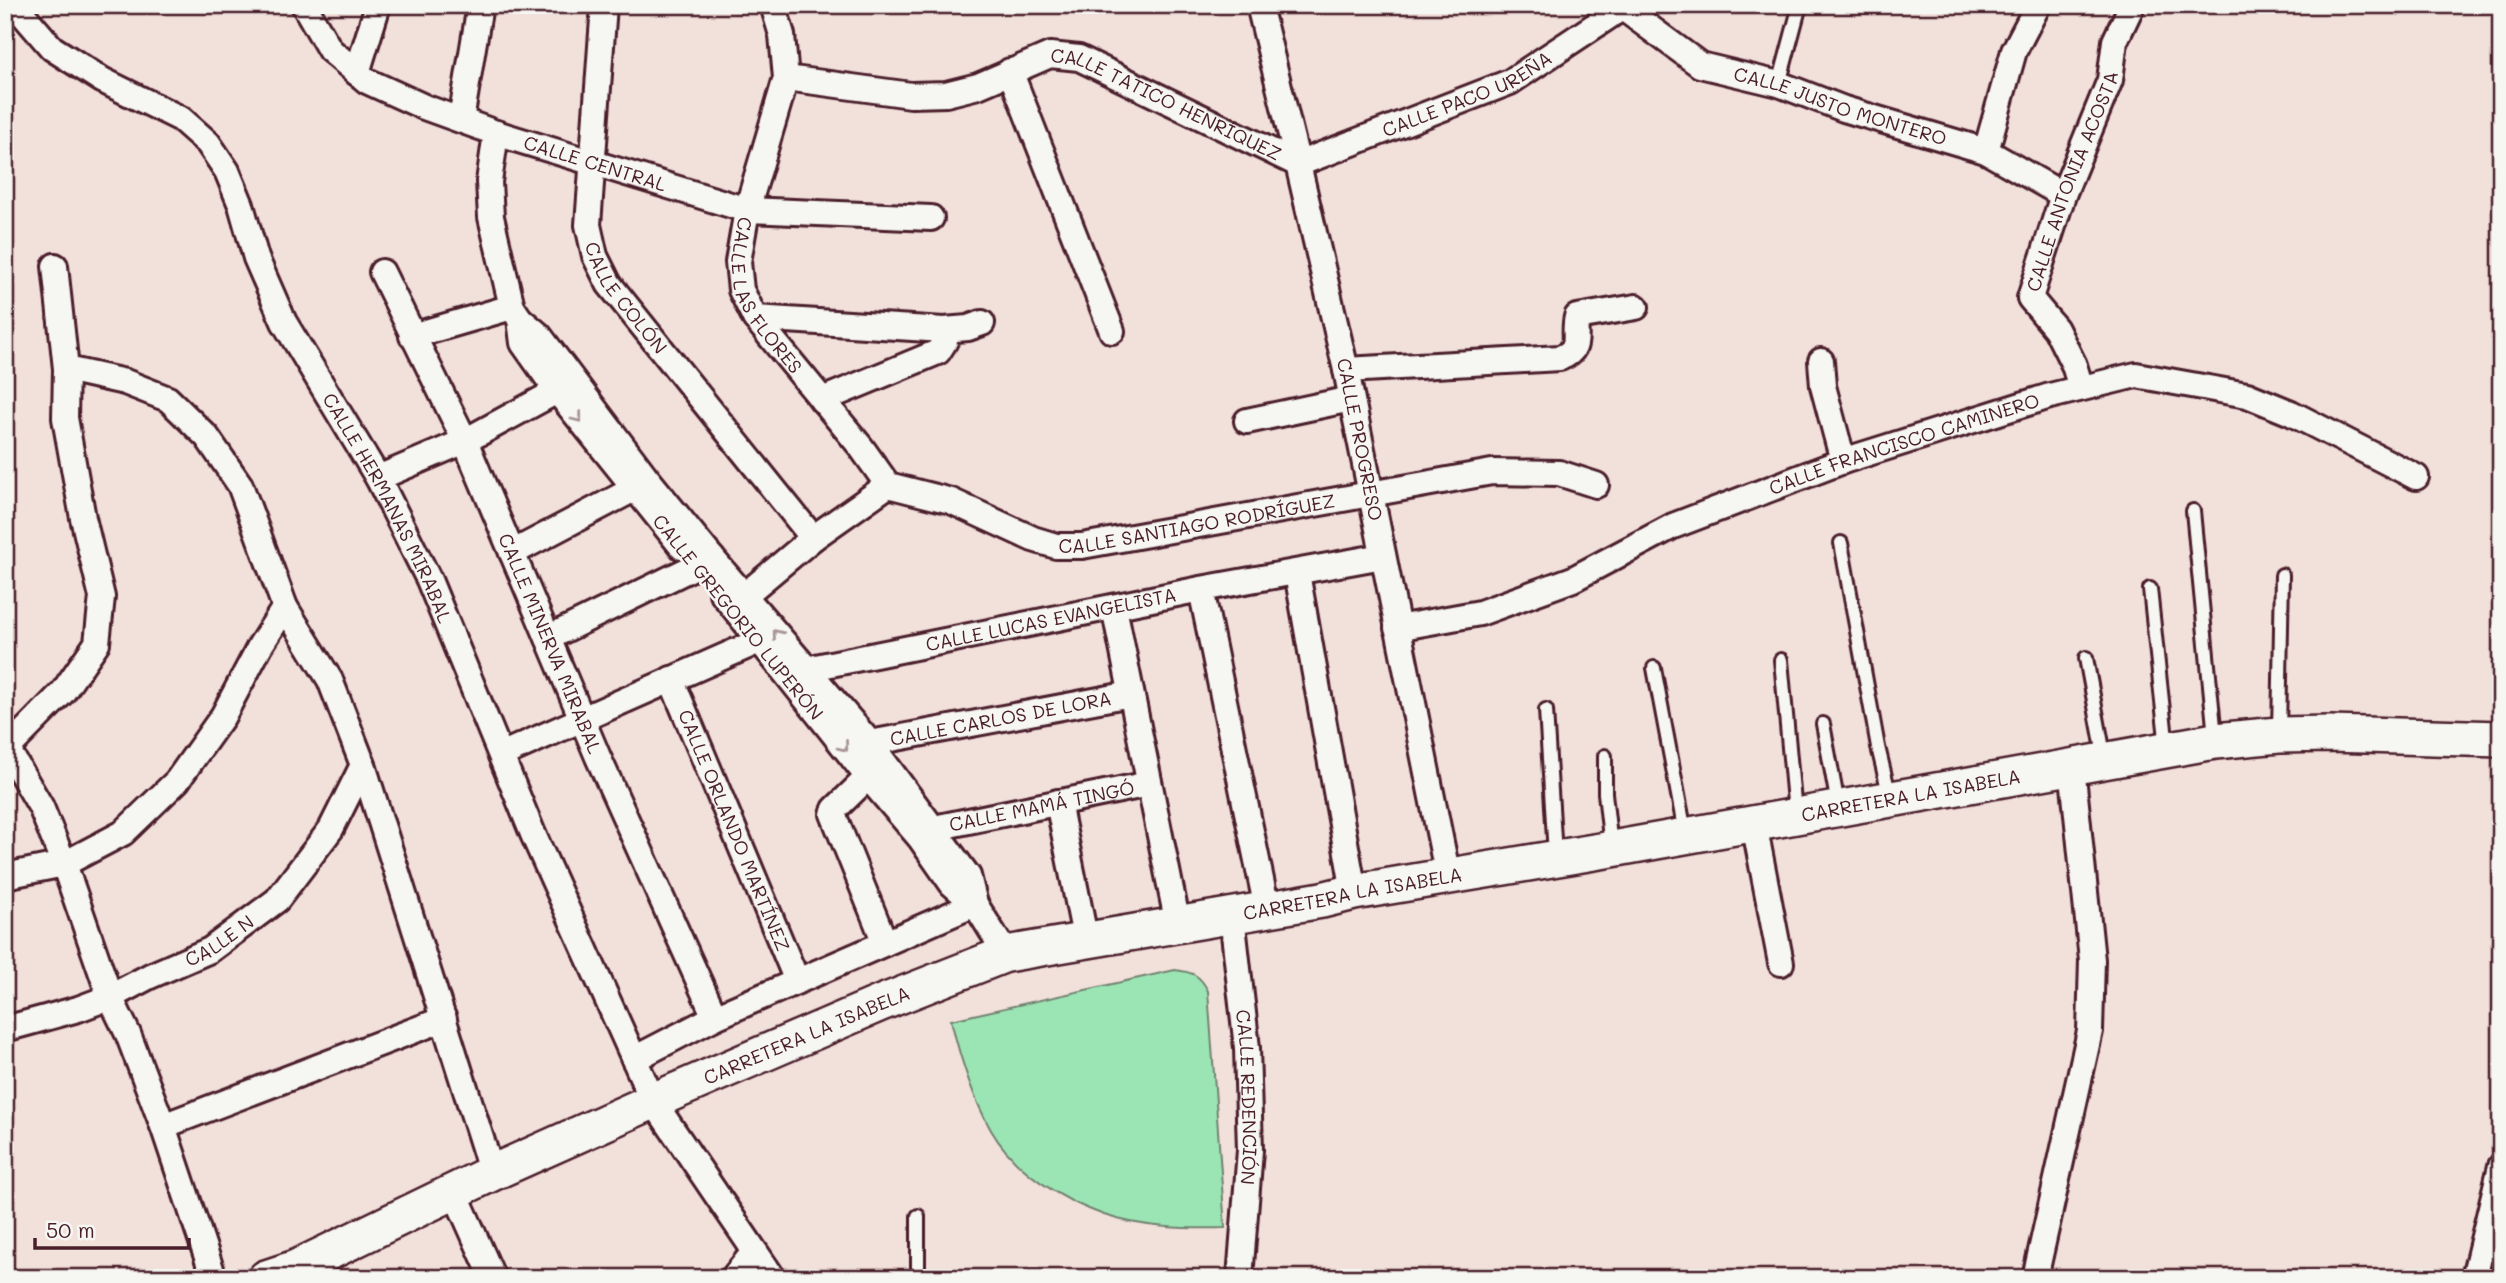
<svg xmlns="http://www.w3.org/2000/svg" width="2506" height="1283" viewBox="0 0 2506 1283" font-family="Mali,sans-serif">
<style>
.green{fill:#9be5b4;stroke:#728270;stroke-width:2}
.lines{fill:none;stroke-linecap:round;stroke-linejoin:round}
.service-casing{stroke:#4a1f2b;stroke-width:18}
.minor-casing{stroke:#4a1f2b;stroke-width:30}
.secondary-casing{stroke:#4a1f2b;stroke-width:40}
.service{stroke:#f6f6f2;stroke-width:12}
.minor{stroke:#f6f6f2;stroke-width:24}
.secondary{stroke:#f6f6f2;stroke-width:35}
.oneway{stroke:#a99598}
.labels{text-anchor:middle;stroke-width:5;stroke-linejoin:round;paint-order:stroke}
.street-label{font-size:19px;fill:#4a1f2b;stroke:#f6f6f2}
</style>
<rect width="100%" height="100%" fill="#f2e0db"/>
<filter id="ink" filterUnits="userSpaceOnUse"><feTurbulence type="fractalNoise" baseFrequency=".0143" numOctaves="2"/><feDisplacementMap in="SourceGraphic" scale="14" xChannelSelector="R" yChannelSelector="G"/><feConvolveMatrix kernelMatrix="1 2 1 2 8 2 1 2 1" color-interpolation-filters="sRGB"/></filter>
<g filter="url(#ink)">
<!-- green -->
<path class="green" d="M1175 970C1193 972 1200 975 1208 991L1225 1228C1186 1229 1142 1228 1104 1215 1061 1200 1014 1170 991 1130 972 1096 960 1058 951 1020Z"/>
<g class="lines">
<defs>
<path id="service" d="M1779 84 1800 5
M2193 511 2215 737
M1841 543 1878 747 1890 797
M2150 589 2167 748
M2086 658 2105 760
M1781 660 1795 813
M1654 668 1685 832
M1546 710 1555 855
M1823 724 1838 805
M2279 732 2282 575
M1605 756V793L1611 847
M918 1278V1216"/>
<g id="minor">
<path id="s1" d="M15 5 52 48 102 80 181 119 208 143 227 171 241 205 256 258 284 322 378 478 429 580 533 834 653 1101 773 1278"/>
<path id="s2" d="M304 5 330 50 367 81 424 107 496 133 747 210 931 218"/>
<path id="s3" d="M604 5 588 225 595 256 609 284 813 538"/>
<path id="s4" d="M773 5 782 35 786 78 747 210 738 262 741 290 755 318 861 447 888 485"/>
<path id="s5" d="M1259 5 1298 164 1346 370 1448 877"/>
<path id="s6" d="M1623 8 1700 65 1779 84 1844 109 1986 151 2063 195"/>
<path d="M1010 71 1112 331"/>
<path d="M357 73 378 5"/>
<path id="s7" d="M786 78 911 95 946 94 978 86 1050 55 1079 58 1298 164 1510 82 1626 5"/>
<path d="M461 120 480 5"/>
<path d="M496 133 489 182 491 217 512 307 520 319 539 335 646 477 712 558 870 743 968 876 975 904 1006 954"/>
<path d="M1986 151 2014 51 2038 5"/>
<path id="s8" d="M382 272 465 441 598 757 715 1017"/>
<path d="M755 318 944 330 968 328 982 323"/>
<path d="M520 319 523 343 557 391 682 547"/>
<path d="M412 336 512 307"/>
<path d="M1821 361 1823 386 1843 461"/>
<path d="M66 369 125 382 168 399 207 437 240 485 285 607 330 680 363 765 492 1173"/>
<path d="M1346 370 1560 358C1584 348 1572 336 1577 317L1636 307"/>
<path id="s9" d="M2081 388 2074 365 2056 329 2030 298 2063 195 2110 80 2115 41 2132 5"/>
<path d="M822 400 938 352 945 341 944 330"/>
<path d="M1247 421 1351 399"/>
<path d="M378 478 465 441 557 391"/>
<path id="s10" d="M888 485 951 501 1033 539 1056 546H1082L1492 472 1559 473 1596 485"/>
<path d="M512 553 634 489 645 477"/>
<path d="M1297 573 1354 892"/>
<path d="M1201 589 1267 909"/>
<path d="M722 593 868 777 920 838 952 884 975 904"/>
<path d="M733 605 813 538 888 485"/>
<path d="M1114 607 1178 925"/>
<path id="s11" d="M1397 628 1480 613 1573 579 1673 526 1843 461 2050 396 2136 375 2247 395 2291 413 2416 477"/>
<path d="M548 638 712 558"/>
<path id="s12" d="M806 669 1201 589 1383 556"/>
<path id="s13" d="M671 679 797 981"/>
<path id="s14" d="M870 743 1131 694"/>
<path d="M5 745 41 807 64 864 110 997 128 1034 163 1126 214 1278"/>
<path d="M8 748 63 692 97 643 102 597 83 518 65 418 66 369 55 266"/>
<path d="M501 755 759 641"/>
<path d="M868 777 835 809 833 814 885 943"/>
<path d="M1058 802 1086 942"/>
<path d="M1754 824 1781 963"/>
<path id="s15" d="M934 828 1149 784"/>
<path d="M5 876 64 864 123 833 177 781 223 716 260 646 285 607"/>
<path id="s16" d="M1232 916 1247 1048 1250 1150 1240 1278"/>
<path id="s17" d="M5 1029 78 1009 110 997 150 976 210 950 277 900 331 829 363 765"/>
<path d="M634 1059 715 1017 975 904"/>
<path d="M163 1126 444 1019"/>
<path d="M455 1193 493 1278"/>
<path d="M733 1278 754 1252"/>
<path d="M2035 1278 2090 1031 2092 960 2072 766"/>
<path d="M2474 1278 2501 1166"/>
</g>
<g id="secondary">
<path id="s18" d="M266 1278 296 1268 492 1173 653 1101 881 1003 1006 954 1322 900 1354 892 1612 849 2215 741 2279 735 2330 734 2501 739"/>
</g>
</defs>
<!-- service casing -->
<use href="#service" class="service-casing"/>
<!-- minor casing -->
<use href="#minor" class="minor-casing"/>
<!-- secondary casing -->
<use href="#secondary" class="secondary-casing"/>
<!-- service -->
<use href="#service" class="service"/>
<!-- minor -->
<use href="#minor" class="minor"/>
<!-- secondary -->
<use href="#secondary" class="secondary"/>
</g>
<!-- one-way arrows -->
<defs><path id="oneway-chevron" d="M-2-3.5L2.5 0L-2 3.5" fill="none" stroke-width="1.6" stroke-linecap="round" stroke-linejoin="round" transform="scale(1.75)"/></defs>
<g class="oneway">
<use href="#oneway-chevron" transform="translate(578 418) rotate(52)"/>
<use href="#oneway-chevron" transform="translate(777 634) rotate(-129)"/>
<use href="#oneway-chevron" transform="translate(844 747) rotate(51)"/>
</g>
</g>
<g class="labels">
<!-- street labels -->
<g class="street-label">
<text dy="7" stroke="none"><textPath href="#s7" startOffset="728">CALLE PACO UREÑA</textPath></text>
<text dy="7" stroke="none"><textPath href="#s6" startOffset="242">CALLE JUSTO MONTERO</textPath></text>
<text dy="7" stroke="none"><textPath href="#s7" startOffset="399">CALLE TATICO HENRÍQUEZ</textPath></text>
<text dy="7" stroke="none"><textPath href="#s2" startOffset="343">CALLE CENTRAL</textPath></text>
<text dy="7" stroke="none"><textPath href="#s9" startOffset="229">CALLE ANTONIA ACOSTA</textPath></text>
<text dy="7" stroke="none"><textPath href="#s4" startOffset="306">CALLE LAS FLORES</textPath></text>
<text dy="7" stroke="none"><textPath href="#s3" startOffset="304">CALLE COLÓN</textPath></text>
<text dy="7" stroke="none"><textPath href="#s5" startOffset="446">CALLE PROGRESO</textPath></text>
<text dy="7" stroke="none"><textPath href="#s11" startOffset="542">CALLE FRANCISCO CAMINERO</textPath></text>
<text dy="7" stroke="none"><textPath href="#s1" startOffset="649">CALLE HERMANAS MIRABAL</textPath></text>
<text dy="7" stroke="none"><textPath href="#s10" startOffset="322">CALLE SANTIAGO RODRÍGUEZ</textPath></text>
<text transform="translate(738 617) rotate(51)" y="7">CALLE GREGORIO LUPERÓN</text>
<text dy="7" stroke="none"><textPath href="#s12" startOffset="250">CALLE LUCAS EVANGELISTA</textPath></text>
<text dy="7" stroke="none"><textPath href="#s8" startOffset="408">CALLE MINERVA MIRABAL</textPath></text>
<text dy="7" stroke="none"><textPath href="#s14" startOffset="133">CALLE CARLOS DE LORA</textPath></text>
<text dy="7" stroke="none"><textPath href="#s18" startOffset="1727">CARRETERA LA ISABELA</textPath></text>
<text dy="7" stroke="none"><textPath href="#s15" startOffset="110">CALLE MAMÁ TINGÓ</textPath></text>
<text dy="7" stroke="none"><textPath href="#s13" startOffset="164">CALLE ORLANDO MARTÍNEZ</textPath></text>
<text dy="7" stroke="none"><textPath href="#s18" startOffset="1160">CARRETERA LA ISABELA</textPath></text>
<text dy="7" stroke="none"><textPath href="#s17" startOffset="233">CALLE N</textPath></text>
<text dy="7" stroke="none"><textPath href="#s18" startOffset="593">CARRETERA LA ISABELA</textPath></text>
<text dy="7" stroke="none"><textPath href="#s16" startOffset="182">CALLE REDENCIÓN</textPath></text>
</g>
</g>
<!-- margin -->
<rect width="2506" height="1283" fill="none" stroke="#f6f6f2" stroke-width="28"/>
<rect x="14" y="14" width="2478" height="1255" fill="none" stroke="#4a1f2b" stroke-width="2.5" filter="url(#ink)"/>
<!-- scale -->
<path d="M35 1238v10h154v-10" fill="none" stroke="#4a1f2b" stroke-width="3.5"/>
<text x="46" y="1238" font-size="21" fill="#4a1f2b" stroke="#f6f6f2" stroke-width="5" paint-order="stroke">50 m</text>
</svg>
